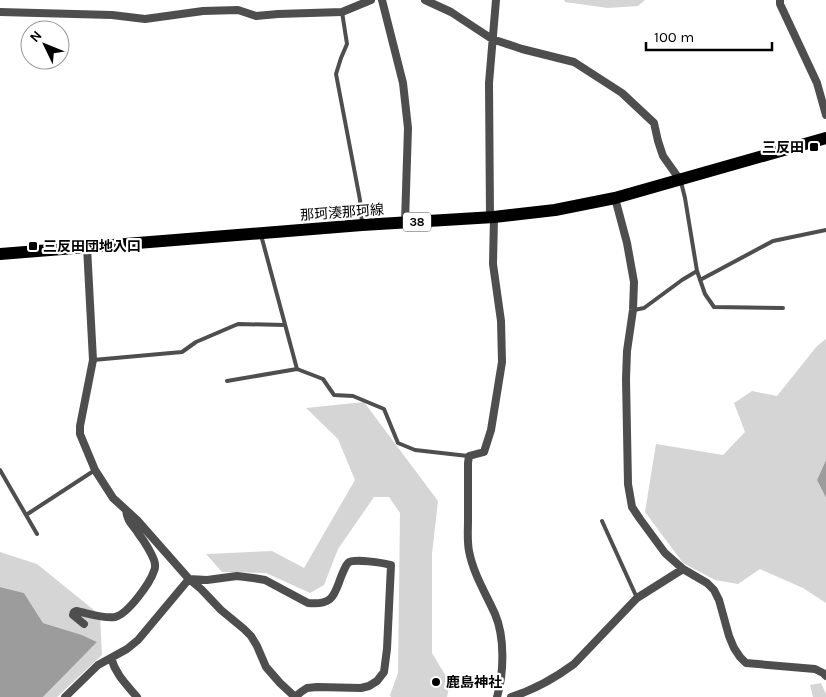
<svg xmlns="http://www.w3.org/2000/svg" width="826" height="697" viewBox="0 0 826 697" font-family="Karla,'Noto Sans JP',sans-serif">
<style>
.green{fill:#d5d5d5}
.water{fill:#9c9c9c}
.lines{fill:none;stroke-linecap:round;stroke-linejoin:round}
.service{stroke:#4e4e4e;stroke-width:4}
.minor{stroke:#4e4e4e;stroke-width:8}
.primary{stroke:#000;stroke-width:12}
.poi-dot{fill:#000;stroke:#fff;stroke-width:2}
.labels{text-anchor:middle;stroke-width:4.5;stroke-linejoin:round;paint-order:stroke}
.shield{fill:#fff;stroke:#4c4c4c;stroke-width:1}
.shield-label{font-size:12px;font-weight:bold;fill:#000}
.poi-label{font-size:14px;font-weight:bold;fill:#000;stroke:#fff;text-anchor:start}
.street-label{font-size:14px;fill:#000;stroke:#fff}
</style>
<rect width="100%" height="100%" fill="#fff"/>
<!-- green -->
<path class="green" d="M564 0H645L638 6 608 8 565 2Z
M826 339V460L817 480 826 498V603L803 588 760 569 738 584 715 580 683 563 645 512 656 444 723 455 745 432 734 403 752 391 777 396 817 346Z
M364 402 438 501 432 554V653L450 683 447 697H391L390 695 398 673 400 513 389 497H374L338 549 324 585 310 593 266 573 222 572 206 554 272 551 304 568 355 480 338 439 306 408Z
M0 552 37 564 100 615 102 655 57 697H43L97 642 82 635 43 623 24 593 0 587Z
M821 683 826 694V697H813L810 685Z"/>
<!-- water -->
<path class="water" d="M826 460V498L817 480Z
M0 587 24 593 43 623 82 635 97 642 43 697H0Z"/>
<g class="lines">
<!-- service -->
<path class="service" d="M342 12 347 44 341 58 336 74 360 200 362 223
M681 182 685 198 697 271 705 294 714 307 783 308
M261 235 297 369 323 379 334 395 353 396 384 409 398 443 415 450 468 456
M700 280 773 241 826 230
M634 310 644 308 682 280 697 271
M93 360 182 352 196 342 238 324 285 325
M227 381 297 369
M0 470 37 534
M26 515 95 470
M602 521 637 598"/>
<!-- minor -->
<path class="minor" d="M382 0 403 83 408 128 405 222
M425 0 451 12 492 39 522 49 574 62 622 93 654 123 658 141 663 156 680 180
M780 0V4L817 83 826 115
M0 12 112 15 145 19 203 11 238 10 256 16 278 14 342 12 371 0
M615 198 627 243 634 282 633 310 627 351 626 379 628 484 632 507 640 519 665 553 683 569 707 583 714 590 719 600 729 636 734 648 740 657 746 663 815 669 823 673 826 676
M490 217 489 83 496 0
M494 217 493 264 501 321 502 362 491 430 484 452 469 456 468 463C468 482 468 501 468 520 468 530 467 541 469 551 473 573 486 594 495 614 505 637 504 673 497 697
M87 247 93 360 80 426V434L95 470 113 498 137 520 189 579 201 589 221 610 244 629 251 636 257 646 266 667 280 683 295 697
M189 579 207 580 237 576 253 578 265 580 308 603C337 606 334 591 344 570 345 568 346 565 348 563 353 558 384 563 391 565L387 649 384 672 377 681 369 686 361 688 317 687 307 688 301 692 295 697
M84 624 73 615 74 612 76 611C87 613 104 619 115 617 128 614 150 583 154 571 156 567 155 563 154 560 150 550 144 541 138 533 132 524 127 521 126 510
M111 658C116 675 126 684 137 697
M65 697 98 665 127 649 138 640 189 579
M511 697C534 690 555 678 574 664L637 598 683 569"/>
<!-- primary -->
<path class="primary" d="M0 254 362 225 494 217 555 210 615 198 826 138"/>
</g>
<!-- markers -->
<g class="poi-dot">
<rect x="809" y="142" width="10" height="10" rx="2.5"/>
<rect x="28" y="241" width="10" height="10" rx="2.5"/>
<circle cx="436" cy="682" r="5"/>
</g>
<g class="labels">
<!-- shield labels -->
<rect class="shield" x="403" y="212.5" width="28" height="19" rx="4"/>
<g class="shield-label">
<text x="417" y="226">38</text>
</g>
<!-- poi labels -->
<g class="poi-label">
<text x="804" y="152" text-anchor="end">三反田</text>
<text x="43" y="251">三反田団地入口</text>
<text x="446" y="687">鹿島神社</text>
</g>
<!-- street labels -->
<g class="street-label">
<text transform="translate(342 212) rotate(-4)" y="5">那珂湊那珂線</text>
</g>
</g>
<!-- north arrow -->
<g transform="translate(45 45) rotate(313)"><circle r="24" fill="#ffffff" stroke="#999999"/>
<path d="M0-4L9 19L0 12L-9 19Z" fill="#000000"/>
<text y="-8" font-size="14" font-weight="bold" text-anchor="middle" fill="#000000">N</text>
</g>
<!-- scale -->
<path d="M646 42v8h126v-8" fill="none" stroke="#000000" stroke-width="2.5"/>
<text x="654" y="42" font-size="15" fill="#000000" stroke="#ffffff" stroke-width="4" paint-order="stroke">100 m</text>
</svg>
